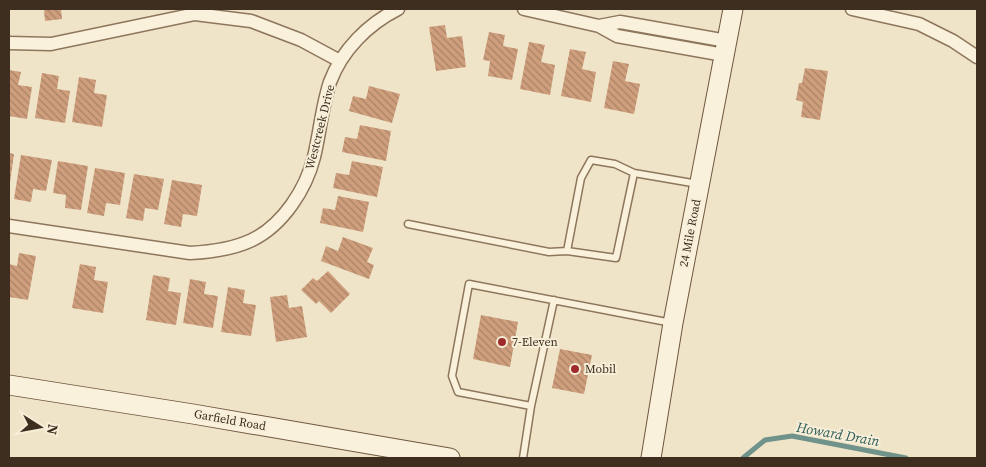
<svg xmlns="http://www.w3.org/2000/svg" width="986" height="467" viewBox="0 0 986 467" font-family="'Source Serif 4',serif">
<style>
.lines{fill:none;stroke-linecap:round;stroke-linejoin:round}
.stream{stroke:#6f938a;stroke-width:5}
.building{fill:url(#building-back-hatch)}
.lane-casing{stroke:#8d765c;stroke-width:9}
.street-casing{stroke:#8d765c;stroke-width:15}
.secondary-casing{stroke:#6f573f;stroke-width:21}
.lane{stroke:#faf1dc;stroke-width:6}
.street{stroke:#faf1dc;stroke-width:12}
.secondary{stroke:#faf1dc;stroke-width:19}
.poi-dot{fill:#9e2a2b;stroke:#f7eed8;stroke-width:2}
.labels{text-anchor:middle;stroke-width:4;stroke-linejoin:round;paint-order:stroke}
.street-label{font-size:12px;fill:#3d2e20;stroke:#f7eed8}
.poi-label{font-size:12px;fill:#3d2e20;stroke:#f7eed8;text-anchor:start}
.water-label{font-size:14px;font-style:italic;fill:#2f5d5a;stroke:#f7eed8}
</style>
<defs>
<pattern id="building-back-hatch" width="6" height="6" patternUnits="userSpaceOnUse" patternTransform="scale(1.25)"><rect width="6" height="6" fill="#cf9f7d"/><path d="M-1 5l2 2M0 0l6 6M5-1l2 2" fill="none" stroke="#a98266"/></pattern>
</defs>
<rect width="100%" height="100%" fill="#f0e4c8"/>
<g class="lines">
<!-- stream -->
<path class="stream" d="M743 458 765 440 792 436 906 458"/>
</g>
<!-- building -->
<path class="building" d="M44 9H61L62 19 45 21Z
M445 25 447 38 462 36 466 67 436 71 429 27Z
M489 32 505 35 503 46 518 49 512 80 488 76 490 61 483 60Z
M529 42 545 45 541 62 555 65 550 95 520 89Z
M570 49 586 52 582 69 596 72 591 102 561 96Z
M613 61 629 64 625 81 640 84 634 114 604 108Z
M805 68 828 71 820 120 801 117 803 102 796 100 799 83H802Z
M9 70 21 72 18 85 32 87 27 119 9 116Z
M42 73 59 76 57 89 70 91 65 123 35 118Z
M79 77 96 80 94 93 107 95 102 127 72 122Z
M369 86 400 94 392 123 349 111 353 96 366 99Z
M360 125 391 131 386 161 342 152 345 137 357 139Z
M9 153 14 154 10 183H9Z
M21 155 52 160 46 191 33 189 31 202 14 199Z
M58 161 88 166 81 210 65 208 66 195 53 193Z
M352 161 383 167 377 197 333 188 336 173 349 175Z
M95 168 125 173 120 205 106 203 104 216 87 213Z
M134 174 164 179 158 210 145 208 143 221 126 218Z
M172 180 202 185 197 216 183 214 181 227 164 224Z
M338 196 369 202 363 232 320 223 323 208 335 210Z
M343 237 373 248 367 262 374 265 369 279 321 261 326 246 338 251Z
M19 253 36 256 28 300 9 297V264L17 266Z
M80 264 96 267 94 280 108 282 103 313 72 308Z
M328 271 350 294 331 313 319 301 316 304 301 290 313 278 317 281Z
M153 275 170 278 168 291 181 293 176 325 146 320Z
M190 279 206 282 204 294 218 296 213 328 183 323Z
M228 287 245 290 243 303 256 305 251 336 221 332Z
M287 295 289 308 302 306 307 337 276 342 270 297Z
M481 315 518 322 510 367 473 359Z
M560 349 592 355 584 394 552 388Z"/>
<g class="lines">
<defs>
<path id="lane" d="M408 224 549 252 567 251 581 178 591 160 615 164 634 173 698 184
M567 251 616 258 634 173
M531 406 554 300
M523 458 531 406 458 392 452 376 469 284 672 323"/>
<path id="street" d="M524 9 599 26 617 36 724 55
M852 9 919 24 953 41 977 57
M599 26 620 22 727 41
M9 43 51 44 195 14 251 21 301 40 340 61
M9 226 190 253C211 252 233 249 252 240 283 225 306 189 314 157 320 132 322 106 330 82 342 50 368 24 398 9"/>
<path id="secondary" d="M9 385 193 414 450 458
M651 458 673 323 733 9"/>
</defs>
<!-- lane casing -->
<use href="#lane" class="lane-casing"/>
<!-- street casing -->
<use href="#street" class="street-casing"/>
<!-- secondary casing -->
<use href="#secondary" class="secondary-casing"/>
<!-- lane -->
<use href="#lane" class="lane"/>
<!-- street -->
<use href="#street" class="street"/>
<!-- secondary -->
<use href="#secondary" class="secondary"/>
</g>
<!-- markers -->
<g class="poi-dot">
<circle cx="502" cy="342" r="5"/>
<circle cx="575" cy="369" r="5"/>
</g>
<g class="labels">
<!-- street labels -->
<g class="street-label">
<text transform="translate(320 127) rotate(-76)" y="4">Westcreek Drive</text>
<text transform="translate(690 233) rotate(-79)" y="4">24 Mile Road</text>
<text transform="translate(230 420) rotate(10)" y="4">Garfield Road</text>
</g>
<!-- poi labels -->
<g class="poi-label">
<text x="512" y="346">7-Eleven</text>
<text x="585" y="373">Mobil</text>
</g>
<!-- water labels -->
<g class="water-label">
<text transform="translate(838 434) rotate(10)" y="5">Howard Drain</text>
</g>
</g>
<!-- border -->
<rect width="986" height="467" fill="none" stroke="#3d2e20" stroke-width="20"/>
<!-- north arrow -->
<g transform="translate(40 427) rotate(101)" stroke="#f7eed8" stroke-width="4" paint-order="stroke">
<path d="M0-4L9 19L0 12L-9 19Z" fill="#3d2e20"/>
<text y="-8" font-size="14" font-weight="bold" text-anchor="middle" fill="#3d2e20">N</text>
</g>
</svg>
